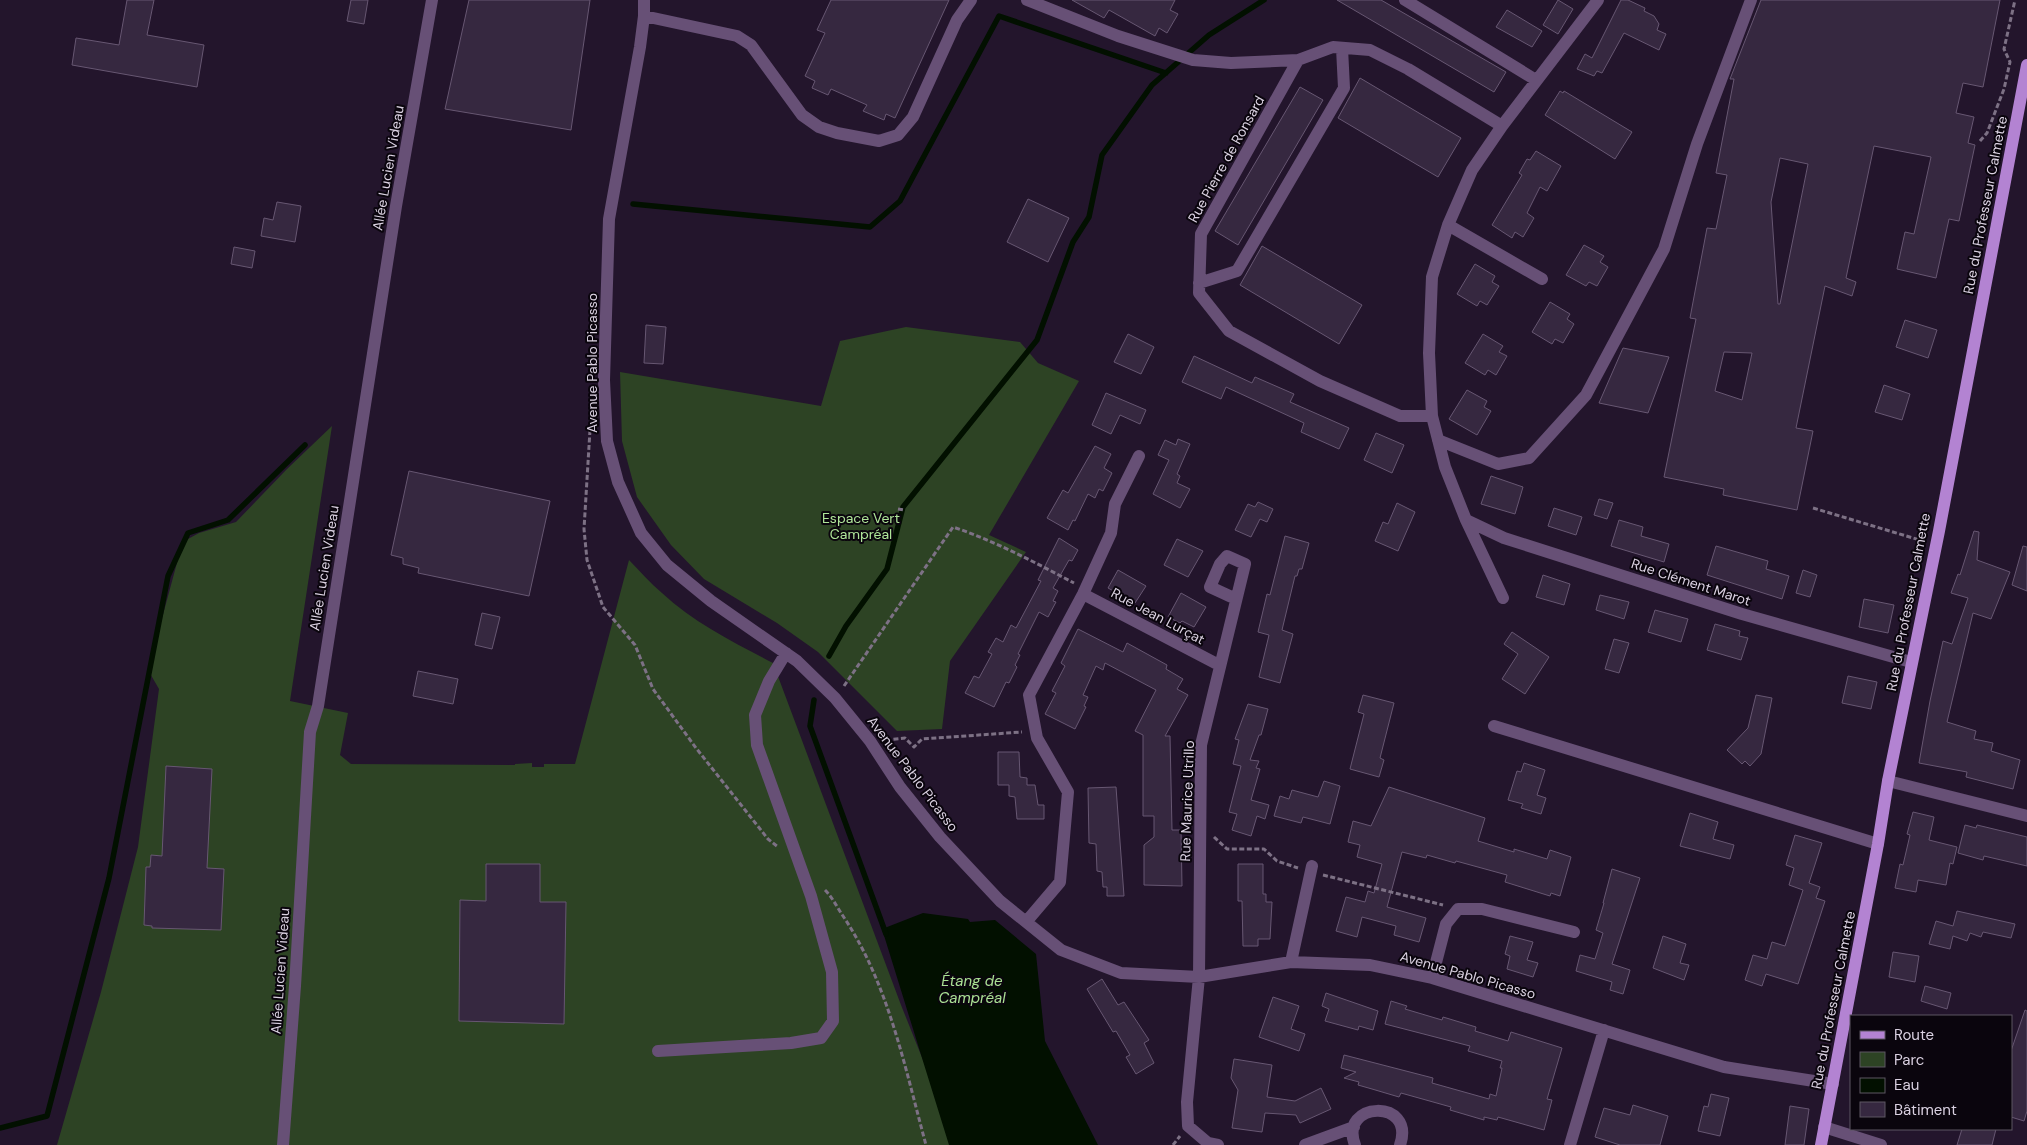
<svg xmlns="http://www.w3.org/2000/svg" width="2027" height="1145" viewBox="0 0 2027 1145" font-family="'DM Sans',sans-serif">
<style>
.green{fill:#2d4324}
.water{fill:#021000}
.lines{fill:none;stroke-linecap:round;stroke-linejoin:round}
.stream{stroke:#021000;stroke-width:5.5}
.building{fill:#362840;stroke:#675772;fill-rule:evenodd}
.path{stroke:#7d7185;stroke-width:3;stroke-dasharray:5 2.5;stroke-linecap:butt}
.minor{stroke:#675076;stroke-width:12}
.major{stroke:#b383d2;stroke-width:12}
.labels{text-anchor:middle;stroke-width:4;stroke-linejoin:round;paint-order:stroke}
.street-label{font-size:14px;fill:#dad1e1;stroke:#0a050d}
.park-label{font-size:14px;fill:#afe599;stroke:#0a050d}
.water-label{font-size:15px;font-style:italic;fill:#aae094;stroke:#0a050d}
</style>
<rect width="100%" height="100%" fill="#23152c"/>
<!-- green -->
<path class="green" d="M906 327 1020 342 1038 363 1079 381 989 535 1026 552 950 661 942 729 897 731 818 652 777 623 704 579 671 545 637 497 622 441 620 372 821 406 840 341Z
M332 426 290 701 348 713 340 755 351 764 515 765V764L532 763V767H544V764H575L629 560C640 571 650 583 662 593 694 623 735 643 773 663L901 1005 957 1145H57L101 992 138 847 159 689 148 670 181 548 188 539 199 533 236 522 287 469Z"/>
<!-- water -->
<path class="water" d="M923 913 968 919 970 922 995 920 1036 954 1045 1041 1098 1145H949L882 929Z"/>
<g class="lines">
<!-- stream -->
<path class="stream" d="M633 204 870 227 900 201 999 16 1166 73
M829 656 846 626 887 569 903 507 1037 340 1073 242 1089 217 1102 155 1152 85 1209 35 1264 0
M814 700 810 726 886 934
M0 1128 47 1116 109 878 168 576 188 533 228 520 305 445"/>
</g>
<!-- building -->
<path class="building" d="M127 0H154L147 35 204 45 197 87 72 65 76 38 119 45Z
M351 0H368L364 24 347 21Z
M469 0H590L571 130 445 109Z
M831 0H949L895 118 886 114 884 120 863 111 867 105 831 89 828 95 812 88 815 81 805 76 825 33 817 30Z
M1072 0H1175L1170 10 1178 14 1167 33 1159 28 1155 36 1109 10 1104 18Z
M1337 0H1381L1506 72 1494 92Z
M1558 0 1573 9 1558 34 1543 25Z
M1621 0H1628L1645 8 1644 11 1654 16 1659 24 1657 30 1666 34 1659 50 1624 33 1602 73 1597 71 1594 76 1577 69 1585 54 1592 58Z
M1761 0H2000L1983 87 1963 83 1956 113 1974 117 1968 143 1975 145 1959 221 1949 219 1936 278 1897 269 1905 232 1914 234 1931 157 1874 146 1846 278 1856 282 1852 296 1825 286 1796 428 1813 431 1797 510 1723 495 1724 489 1664 477 1696 319 1690 318 1707 228 1716 229 1727 175 1716 173 1734 79H1730ZM1780 158 1808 164 1780 304H1778L1771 202ZM1724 352 1752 353 1742 400 1715 391Z
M1507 10 1542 31 1532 47 1496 27Z
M1360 78 1461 138 1438 177 1338 118Z
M1300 87 1323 100 1238 245 1215 231Z
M1560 91 1563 93 1564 91 1632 132 1615 159 1545 115Z
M1536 151 1561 166 1547 191 1540 187 1527 213 1534 218 1523 237 1515 232 1512 238 1492 225 1522 175 1519 173 1527 159 1530 160Z
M1028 199 1069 218 1048 262 1007 242Z
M277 202 301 206 295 242 261 236 264 218 273 220Z
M1584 245 1604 256 1600 262 1608 267 1597 286 1589 282 1586 286 1566 275Z
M1262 246 1362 305 1339 344 1240 285Z
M234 247 255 251 252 268 231 264Z
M1475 264 1495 276 1492 282 1499 286 1487 305 1480 301 1477 306 1457 294Z
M1550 302 1570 314 1567 319 1574 324 1563 343 1555 339 1552 344 1532 332Z
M1905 320 1937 330 1928 358 1896 347Z
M646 325 666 327 663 364 644 363Z
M1128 334 1154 347 1141 374 1114 362Z
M1483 334 1503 346 1499 352 1507 356 1496 375 1488 370 1485 375 1465 363Z
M1623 348 1669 357 1648 413 1599 403Z
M1194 356 1252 383 1255 377 1294 394 1290 402 1349 428 1339 449 1301 432 1304 423 1226 387 1221 399 1182 382Z
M1884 385 1910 394 1902 420 1875 412Z
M1467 390 1487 401 1484 407 1491 411 1477 435 1449 419Z
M1106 393 1146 410 1140 424 1120 415 1111 434 1092 425Z
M1376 433 1404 445 1392 473 1364 460Z
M1178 439 1190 444 1177 474 1180 476 1177 483 1190 489 1180 508 1153 494 1169 460 1158 455 1165 440 1176 445Z
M1095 446 1111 454 1104 468 1112 473 1103 491 1099 489 1095 498 1088 494 1075 521 1073 520 1068 530 1047 518 1063 490 1068 493Z
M409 471 550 501 529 596 418 573 419 568 403 564V558L391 555Z
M1491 476 1523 487 1515 514 1481 504Z
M1599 499 1613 503 1607 519 1594 515Z
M1258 502 1273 509 1267 522 1260 519 1251 537 1235 530 1248 504 1255 507Z
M1397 503 1415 512 1398 551 1375 541 1383 522 1388 524Z
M1554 508 1582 517 1576 535 1548 526Z
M1619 520 1643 527 1641 536 1669 544 1664 562 1611 546Z
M1974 531 1979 532 1977 560 2010 572 1991 619 1973 613 1947 722 1976 731 1974 739 1993 743 1991 751 2020 760 2013 789 1966 777 1967 772 1919 763 1930 701 1943 641 1952 644 1968 598 1951 593 1958 574 1960 575Z
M1285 536 1309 543 1302 569H1299L1297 576H1295L1282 630 1293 634 1280 683 1259 677 1269 635 1258 632 1267 594 1270 595Z
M1059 538 1078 550 1072 561 1069 560 1053 588 1058 591 1053 601 1056 602 1048 617 1039 612 1018 654 1020 655 1015 665 1017 667 1009 683 1006 682 994 707 965 693 974 676 979 678 992 654 988 652 996 638 1003 642 1011 625 1016 628 1041 581 1038 580Z
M1177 539 1203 551 1188 577 1164 565Z
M1716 546 1768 561 1766 569 1789 576 1782 599 1707 575Z
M2023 546 2027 547V591L2012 585Z
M1118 570 1146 586 1135 603 1108 588Z
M1803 570 1817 575 1810 597 1796 593Z
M1543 575 1570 584 1564 605 1536 597Z
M1181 593 1206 607 1194 627 1182 621 1180 623 1168 617Z
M1600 595 1629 602 1624 619 1596 610Z
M1864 599 1894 605 1888 633 1859 627Z
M1655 610 1688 619 1681 642 1648 632Z
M482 613 500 617 492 649 475 645Z
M1715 624 1740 631 1739 636 1748 638 1741 660 1707 650Z
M1078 629 1123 652 1127 643 1167 665 1166 669 1183 679 1177 689 1188 695 1165 736H1170L1172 830H1181L1182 886 1144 885V845L1154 837V816H1143V735L1135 731 1156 690 1105 663 1103 670 1096 666 1083 695 1088 697 1084 706 1086 707 1075 729 1045 714 1056 693 1052 691 1065 666 1061 663Z
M1512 632 1549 657 1525 694 1502 679 1518 654 1504 644Z
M1614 639 1629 643 1619 673 1605 669Z
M418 671 458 679 453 704 413 696Z
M1848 676 1877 682 1871 709 1842 703Z
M1363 695 1394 703 1380 758 1384 760 1379 777 1350 769 1364 714 1358 712Z
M1756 695 1772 698 1761 754 1750 766 1745 761 1742 764 1727 750 1748 728Z
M1248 704 1268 709 1261 735H1259L1250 760 1259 761 1256 768 1260 769 1251 800 1269 805 1265 819 1257 816 1251 836 1232 830 1237 814 1229 812 1241 766 1233 764 1239 740 1235 739Z
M998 752H1019L1020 777 1027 778V785H1035L1038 805H1044V819H1017L1015 797 1009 796V785H998Z
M1524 763 1545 770 1537 795 1546 798 1541 814 1521 808 1523 804 1508 800 1517 771 1521 772Z
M166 766 212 769 207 868 224 869 221 930 152 928V926L144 925 146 867H150L151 855 162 856Z
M1324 781 1340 786 1330 824 1303 817 1301 823 1274 816 1280 796 1289 799 1292 790 1318 797Z
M1116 787 1124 896H1107V887H1103L1102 872 1097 871 1096 844 1089 843 1088 788Z
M1389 787 1485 818 1478 841 1514 852V849L1547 859 1550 850 1571 857 1560 896 1551 893 1550 896 1505 882 1507 875 1456 861 1455 863 1427 855 1426 858 1402 852 1387 907 1426 918 1419 942 1394 935 1396 926 1362 917 1357 937 1336 931 1346 897 1365 902 1368 891 1374 893 1382 864 1357 857 1360 845 1348 842 1353 821 1371 826Z
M1913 812 1934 817 1929 840 1957 847 1953 864 1950 863 1946 885 1918 880 1916 892 1895 888 1900 864 1903 865 1910 835 1907 834Z
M1690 813 1718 822 1713 839 1734 845 1730 859 1680 846Z
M1965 825 1976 828 1977 825 2027 837V866L1984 856 1983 860 1958 853Z
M1795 835 1822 843 1809 883 1820 887 1816 898 1825 901 1798 984 1766 974 1762 986 1745 980 1753 955 1767 959 1772 942 1785 946 1803 890 1789 885 1794 868 1786 865Z
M486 864H540V902H566L564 1024 459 1021 460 900 486 901Z
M1238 864H1263V894H1266V902H1272L1270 939H1258V946H1243L1242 901H1238Z
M1612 869 1640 878 1612 964 1630 970 1623 994 1610 990 1612 982 1576 971 1580 955 1595 959 1603 933 1596 930 1604 903H1603Z
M1957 911 2015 924 2011 938 1983 932 1981 937 1970 933 1967 941 1953 936 1950 949 1929 944 1936 921 1953 926Z
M1510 936 1533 942 1527 960 1538 963 1533 977 1507 969 1510 956 1505 954Z
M1663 936 1686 944 1680 963 1689 965 1684 980 1653 968Z
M1893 952 1919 956 1915 982 1889 977Z
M1102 979 1118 1005 1124 1002 1149 1040 1144 1043 1154 1063 1136 1074 1126 1057 1130 1055 1116 1031 1113 1032 1087 989Z
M1925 986 1951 993 1947 1009 1921 1001Z
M1326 993 1378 1011 1373 1030 1359 1026 1358 1030 1325 1021 1329 1009 1322 1006Z
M1273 997 1299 1006 1291 1029 1305 1034 1299 1051 1259 1037Z
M1391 1001 1407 1006 1405 1009 1442 1020 1443 1017 1476 1027 1475 1031 1508 1041 1511 1032 1562 1048 1547 1099 1552 1100 1544 1130 1498 1117 1497 1120 1484 1117V1120L1450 1110 1451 1107 1401 1093 1399 1097 1372 1089 1358 1085 1359 1082 1344 1078 1356 1072 1341 1068 1344 1055 1433 1078 1432 1083 1489 1099 1490 1094 1496 1096 1502 1068H1500L1502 1061 1468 1051 1470 1046 1385 1024Z
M2025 1010 2027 1011V1111L2024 1121 2011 1117V1051Z
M1234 1059 1272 1065 1267 1097 1295 1101 1321 1088 1331 1109 1300 1123 1296 1115 1265 1113 1262 1132 1232 1128 1238 1090 1231 1078Z
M1711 1094 1729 1098 1720 1136 1698 1131 1704 1106 1708 1107Z
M1633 1105 1668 1116 1660 1145H1620L1595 1137 1604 1108 1630 1115Z
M1790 1106 1809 1109 1804 1145H1785Z
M1962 1129H1996L1992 1145H1957Z"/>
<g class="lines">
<!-- path -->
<path class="path" d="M1980 141 1987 133 2004 89 2010 62 2004 49 2015 0
M590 430 584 529 587 560 603 607 635 645 653 689 696 748 768 839 778 847
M1813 508 1923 541
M898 509 904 510
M844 686 953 527C995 541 1034 562 1074 583
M886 740 905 738 914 747 922 739 1022 732
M1214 837 1227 849H1264L1277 861 1298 868
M1323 875 1443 905
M825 890C833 898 838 909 845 919 889 986 905 1068 926 1145
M1173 1145 1180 1136"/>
<!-- minor -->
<path class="minor" d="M644 0V16L640 47 609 219 604 380 607 441 618 482 641 533 667 565 711 601 797 661 835 698 870 741 900 787 940 837 1000 901 1061 950 1121 973 1199 977 1291 962 1370 965 1432 978 1724 1067 1833 1084
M1027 0 1118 36 1193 60 1231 63 1298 60 1333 47 1370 50 1408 69 1502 126
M1405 0 1536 80
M644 16 737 36 751 45 802 115 819 127 837 133 879 141 898 135 913 117 957 20 971 0
M1298 60 1201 234 1199 293 1229 331 1320 381 1400 416H1432
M1448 225 1542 279
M1199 283 1237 271 1344 88 1342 48
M1438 440 1498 464 1529 458 1586 395 1664 249 1697 144 1751 0
M1466 520 1504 538 1742 614 1911 662
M1083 594 1219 665
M1503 598 1466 520 1445 467 1432 416 1429 353 1432 277 1448 225 1472 170 1502 126 1598 0
M1494 726 1878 844
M1888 781 2027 816
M1026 922 1060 882 1068 792 1037 738 1029 695 1083 594 1111 533 1115 504 1139 456
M1291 962 1312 866
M1432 978 1446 924 1458 909H1482L1574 932
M658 1051 791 1043 821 1038 833 1021 832 972 811 896 757 745 755 715 769 681 786 653
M1824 1127 1881 1145
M283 1145 295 986 310 732 318 706 396 206 432 0
M1218 1145 1208 1143 1188 1126 1187 1102 1199 977 1201 745 1245 564 1227 556 1220 564 1210 587 1236 599
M1305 1145 1354 1127
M1355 1145C1338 1101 1416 1098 1400 1145
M1570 1145 1604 1030"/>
<!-- major -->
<path class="major" d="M1821 1145 1878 844 1888 781 1939 531 2027 65"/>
</g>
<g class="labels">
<!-- street labels -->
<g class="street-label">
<text transform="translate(1226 159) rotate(-61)" y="5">Rue Pierre de Ronsard</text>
<text transform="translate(388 168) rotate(-80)" y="5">Allée Lucien Videau</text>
<text transform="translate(1985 205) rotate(-79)" y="5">Rue du Professeur Calmette</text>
<text transform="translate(592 363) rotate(-90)" y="5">Avenue Pablo Picasso</text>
<text transform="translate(324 568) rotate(-81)" y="5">Allée Lucien Videau</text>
<text transform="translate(1691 582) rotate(18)" y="5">Rue Clément Marot</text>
<text transform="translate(1908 602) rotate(-79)" y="5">Rue du Professeur Calmette</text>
<text transform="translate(1158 616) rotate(28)" y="5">Rue Jean Lurçat</text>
<text transform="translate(913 774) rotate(53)" y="5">Avenue Pablo Picasso</text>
<text transform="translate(1187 801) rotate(-88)" y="5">Rue Maurice Utrillo</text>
<text transform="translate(280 971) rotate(-86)" y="5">Allée Lucien Videau</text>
<text transform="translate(1468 975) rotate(16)" y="5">Avenue Pablo Picasso</text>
<text transform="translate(1833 1000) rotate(-79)" y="5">Rue du Professeur Calmette</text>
</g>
<!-- park labels -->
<g class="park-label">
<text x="861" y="523">Espace Vert<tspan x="861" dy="16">Campréal</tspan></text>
</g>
<!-- water labels -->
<g class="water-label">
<text x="972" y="986">Étang de<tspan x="972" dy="17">Campréal</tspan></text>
</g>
</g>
<!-- legend -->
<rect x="1850" y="1015" width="162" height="115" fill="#0a050d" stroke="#5d5762"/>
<rect x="1860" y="1031" width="25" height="8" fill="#b383d2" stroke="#5d5762"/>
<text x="1894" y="1040" font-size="15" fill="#dad1e1">Route</text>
<rect x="1860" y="1052" width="25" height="15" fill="#2d4324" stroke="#5d5762"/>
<text x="1894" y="1065" font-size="15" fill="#dad1e1">Parc</text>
<rect x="1860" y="1078" width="25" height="15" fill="#021000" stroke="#5d5762"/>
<text x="1894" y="1090" font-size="15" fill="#dad1e1">Eau</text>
<rect x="1860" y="1102" width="25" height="15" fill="#362840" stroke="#5d5762"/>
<text x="1894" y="1115" font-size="15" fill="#dad1e1">Bâtiment</text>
</svg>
